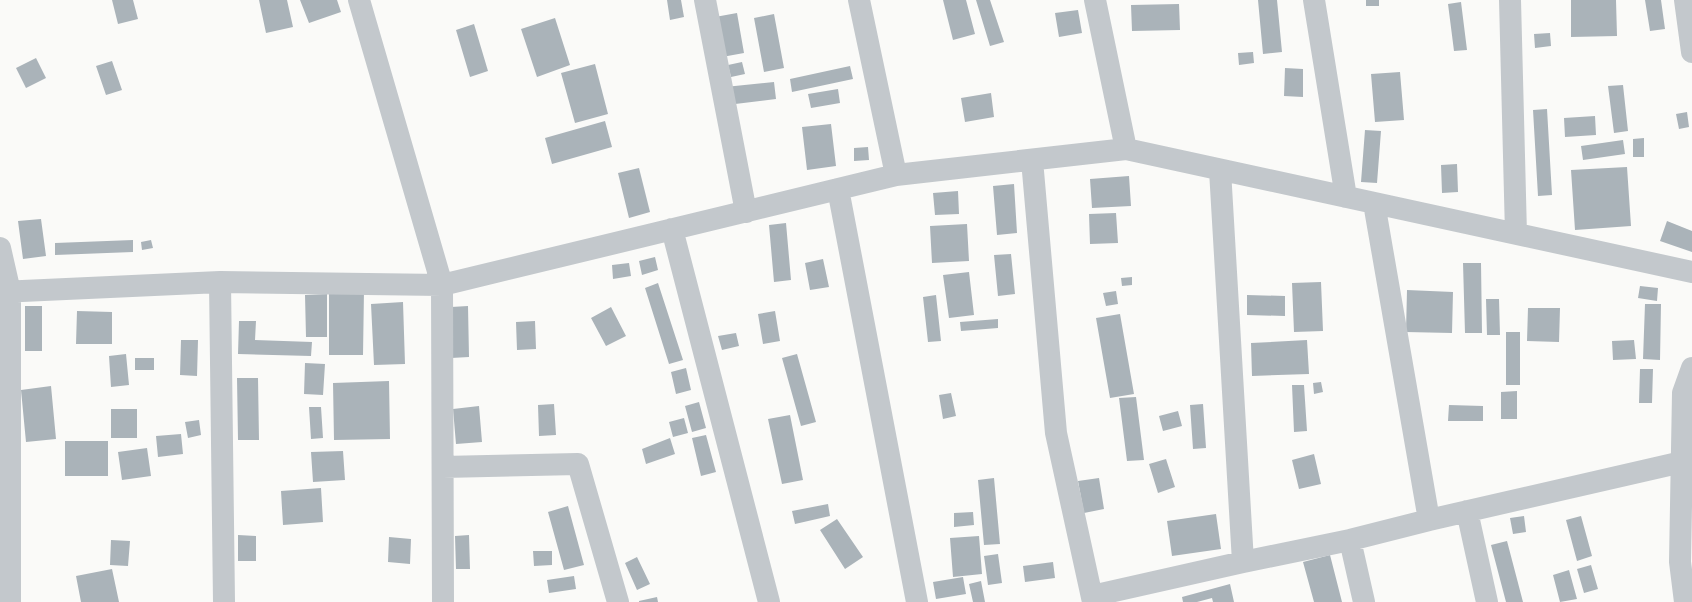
<svg xmlns="http://www.w3.org/2000/svg" width="1692" height="602" viewBox="0 0 1692 602" font-family="Montserrat,sans-serif">
<style>
.building{fill:#aab3b9}
.lines{fill:none;stroke-linecap:round;stroke-linejoin:round}
.minor{stroke:#c3c8cc;stroke-width:22}
</style>
<rect width="100%" height="100%" fill="#fafaf8"/>
<!-- building -->
<path class="building" d="M112 0H133L138 19 118 24Z
M259 0H287L293 27 266 33Z
M300 0H337L341 12 309 23Z
M667 0H681L684 17 670 20Z
M943 0H966L975 34 953 40Z
M976 0H990L1004 42 990 46Z
M1258 0H1277L1282 52 1263 54Z
M1366 0H1379V6H1366Z
M1571 0H1616L1617 36 1571 37Z
M1645 0H1661L1665 29 1650 31Z
M1461 2 1467 50 1454 51 1448 4Z
M1179 4 1180 30 1132 31 1131 5Z
M1078 10 1082 33 1059 37 1055 13Z
M737 13 744 53 722 57 715 17Z
M774 14 784 68 764 72 754 18Z
M555 18 570 65 537 77 521 29Z
M474 24 488 71 470 77 456 30Z
M1550 33 1551 46 1535 48 1534 34Z
M1253 52 1254 63 1239 65 1238 53Z
M36 58 46 78 26 88 16 68Z
M112 61 122 90 106 95 96 66Z
M742 62 745 74 731 77 728 65Z
M595 64 608 114 575 123 561 73Z
M850 66 853 79 792 92 790 79Z
M1285 68 1303 69V97L1284 96Z
M1400 72 1404 120 1375 122 1371 74Z
M774 82 776 99 727 105 725 87Z
M1623 85 1628 131 1614 133 1608 86Z
M838 89 840 103 811 108 808 94Z
M991 93 994 117 965 122 961 98Z
M1547 109 1552 195 1538 196 1533 110Z
M1687 112 1689 127 1679 129 1676 114Z
M1595 116 1596 135 1565 137 1564 118Z
M605 121 612 147 552 164 545 138Z
M831 124 836 166 807 170 802 127Z
M1365 130 1381 131 1377 183 1361 182Z
M1644 138V157H1633V139Z
M1623 140 1625 154 1583 160 1581 146Z
M868 147 869 160 854 161V148Z
M1457 164 1458 192 1442 193 1441 165Z
M1627 167 1631 226 1575 230 1571 170Z
M639 168 650 212 629 218 618 173Z
M1129 176 1131 206 1092 208 1090 179Z
M1014 184 1017 233 997 235 993 186Z
M958 191 959 214 935 215 933 193Z
M1116 213 1118 243 1090 244 1089 214Z
M41 219 46 256 23 259 18 221Z
M1667 221 1692 231V252L1660 241Z
M786 223 791 280 774 282 769 225Z
M967 224 969 261 932 263 930 226Z
M133 240V252L55 255V243Z
M151 240 153 248 142 250 141 242Z
M1011 254 1015 294 998 296 994 255Z
M655 257 658 270 642 275 639 261Z
M823 259 829 287 810 290 805 263Z
M629 263 631 276 613 279 612 265Z
M1463 263H1481L1482 333H1465Z
M969 272 974 315 949 318 943 275Z
M1132 277V285L1122 286 1121 278Z
M1321 282 1323 331 1294 332 1292 283Z
M658 283 683 360 669 364 645 288Z
M1640 286 1658 288 1657 301 1638 298Z
M329 290H364L363 355H329Z
M1407 290 1453 292 1452 333 1406 332Z
M1116 291 1118 304 1106 306 1103 293Z
M327 294V337H306L305 295Z
M936 295 941 341 928 342 923 297Z
M1247 295 1285 296V316L1247 315Z
M1486 299H1499L1500 335H1487Z
M403 302 405 364 374 365 371 304Z
M1645 304H1661L1660 360 1643 359Z
M25 306H42V351H25Z
M468 306 469 357 451 358V307Z
M611 307 626 336 606 346 591 318Z
M1528 308H1560L1559 342 1527 341Z
M77 311 112 312V344H76Z
M775 311 780 341 763 344 758 314Z
M1120 314 1134 394 1110 398 1096 318Z
M998 319V328L961 331 960 322Z
M239 321H256L255 340 312 342 311 356 238 354Z
M535 321 536 349 517 350 516 322Z
M1506 332H1520V385H1506Z
M736 333 739 346 722 350 718 336Z
M181 340H198L197 376 180 375Z
M1307 340 1309 374 1252 376 1251 343Z
M1634 340 1636 359 1613 360 1612 341Z
M126 354 129 385 111 387 109 356Z
M797 354 816 422 801 426 782 358Z
M135 358H154V370H135Z
M305 363 325 364 323 395 304 394Z
M686 368 691 390 676 394 671 372Z
M1640 369H1653L1652 403H1639Z
M237 378H258L259 440H238Z
M389 381 390 439 334 440 333 383Z
M1321 382 1323 392 1314 394 1313 383Z
M1292 385H1304L1307 431 1294 432Z
M51 386 56 439 26 442 21 390Z
M1517 391V419H1501V392Z
M951 393 956 416 943 419 939 395Z
M1136 397 1144 460 1127 461 1119 398Z
M699 402 706 428 692 432 685 406Z
M554 404 556 435 539 436 538 405Z
M1203 404 1206 448 1193 449 1190 405Z
M1449 405 1483 406V421H1448Z
M479 406 482 442 456 444 453 409Z
M309 407H321L323 438 311 439Z
M111 409H137V438H111Z
M1178 411 1182 426 1163 431 1159 416Z
M790 415 803 480 782 484 768 419Z
M684 418 688 433 673 437 669 422Z
M199 420 201 435 188 438 185 422Z
M181 434 183 454 158 457 156 436Z
M706 435 716 472 701 476 692 438Z
M670 438 675 454 646 464 642 449Z
M65 441H108V476H65Z
M147 448 151 476 122 480 118 452Z
M343 451 345 480 313 482 311 452Z
M1314 454 1321 484 1299 489 1292 460Z
M1166 459 1175 487 1158 493 1149 464Z
M994 478 1000 544 984 545 978 480Z
M1099 478 1104 509 1084 513 1078 481Z
M321 488 323 522 283 525 281 491Z
M828 504 830 516 795 524 792 511Z
M568 506 584 565 564 570 548 512Z
M973 512 974 525 954 527V513Z
M1216 514 1221 549 1172 556 1167 521Z
M1524 516 1526 532 1513 534 1510 518Z
M1581 516 1592 556 1577 561 1566 520Z
M837 519 863 557 845 569 820 530Z
M238 535 256 536V561H238Z
M469 535 470 569H456L455 536Z
M979 536 982 574 953 577 950 538Z
M389 537 411 539 410 564 388 562Z
M111 540 130 541 128 566 110 565Z
M1507 541 1523 602H1506L1491 545Z
M533 551H552V565L534 566Z
M998 554 1002 583 988 585 984 556Z
M1330 555 1342 602H1314L1303 562Z
M637 557 650 584 637 590 625 563Z
M1053 562 1055 578 1025 582 1023 566Z
M1591 565 1598 589 1584 593 1577 569Z
M112 569 119 602H81L76 576Z
M1569 570 1577 599 1560 602 1553 575Z
M574 576 576 589 549 593 547 580Z
M963 577 966 594 936 599 933 582Z
M981 581 985 602H973L969 584Z
M1230 584 1234 602H1213L1212 598 1197 602H1183L1182 597Z
M657 597 658 602H639V601Z"/>
<g class="lines">
<!-- minor -->
<path class="minor" d="M359 0 442 285 443 602
M705 0 746 212
M859 0 896 175
M1095 0 1126 149
M1314 0 1346 197
M1510 0 1516 234
M1685 0 1692 52
M1032 160 1056 433 1093 602
M1220 170 1243 562
M838 189 917 602
M1374 203 1429 520
M672 229 769 602
M0 248 10 292V602
M220 282 224 602
M0 292 220 282 442 285 896 175 1126 149 1692 272
M443 467 578 464 618 602
M1467 511 1487 602
M1350 540 1364 602
M1092 596 1243 562 1350 540 1429 520 1682 462
M1685 602 1680 562 1683 393 1692 368"/>
</g>
</svg>
